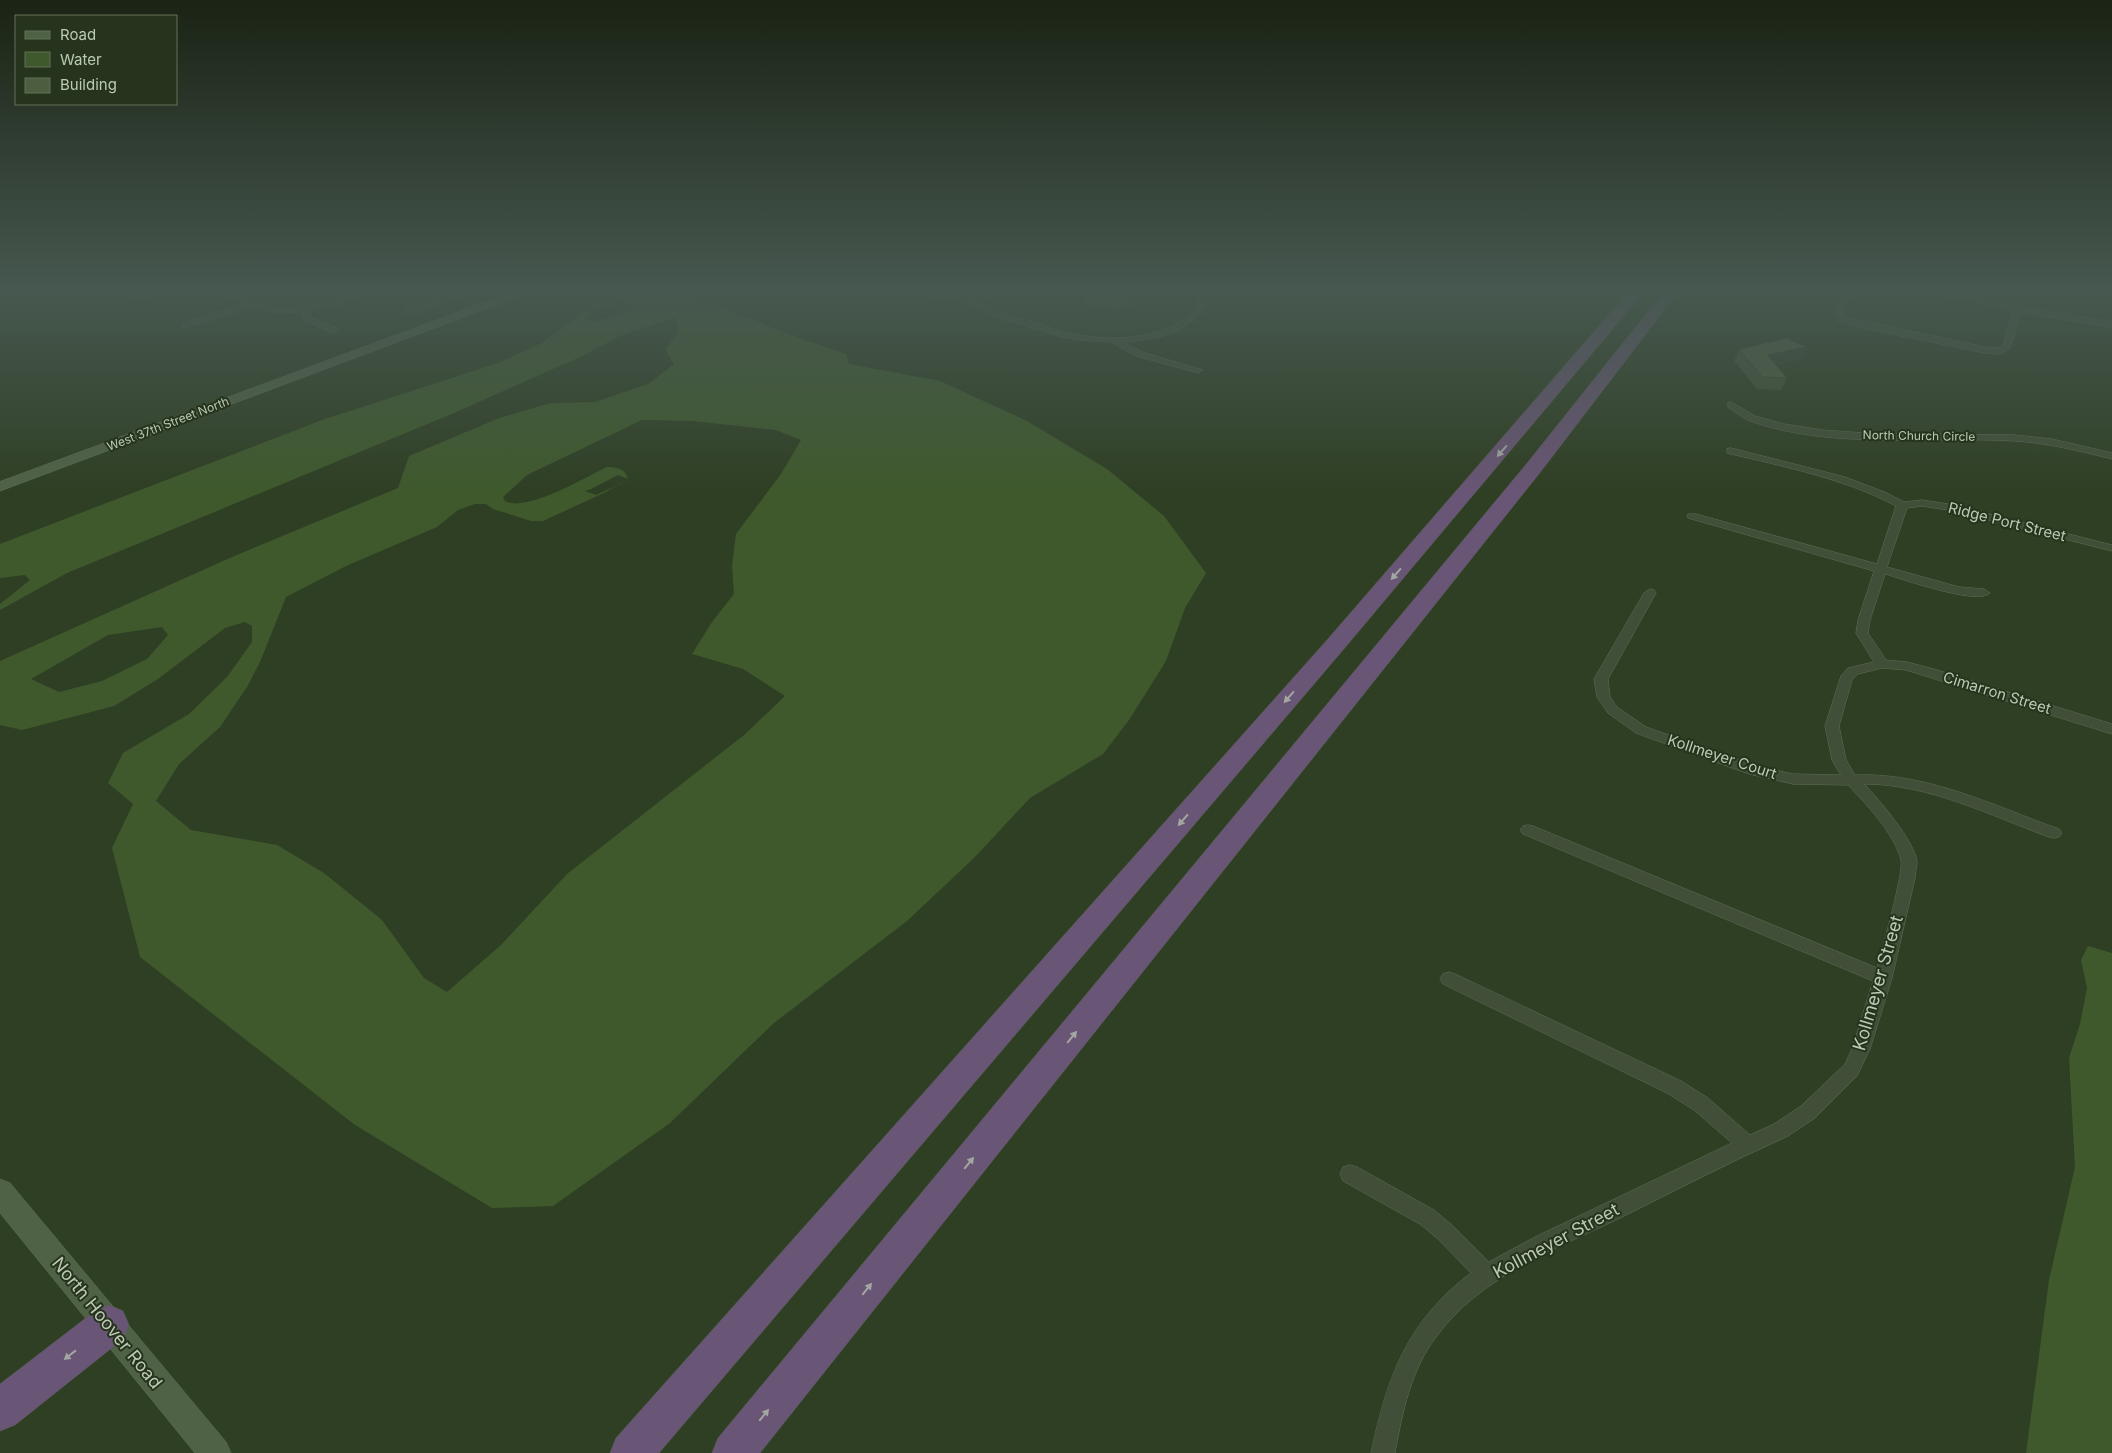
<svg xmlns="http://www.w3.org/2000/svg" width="2112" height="1453" viewBox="0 0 2112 1453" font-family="Inter,sans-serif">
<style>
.water{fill:#3f592d;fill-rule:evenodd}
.pier{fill:#2f3f24}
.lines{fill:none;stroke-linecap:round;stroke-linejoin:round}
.street-casing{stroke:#5f6d56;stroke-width:1}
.secondary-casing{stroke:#5f6d56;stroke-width:1}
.highway-casing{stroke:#4c5a43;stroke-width:1}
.street{fill:#414f38;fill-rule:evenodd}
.secondary{fill:#506246;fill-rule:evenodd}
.highway{fill:#695575;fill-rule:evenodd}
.wall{fill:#425137}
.shaded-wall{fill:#36422d}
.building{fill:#4d5e40;stroke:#36422d}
.oneway{fill:#a3a7a1}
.labels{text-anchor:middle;stroke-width:4;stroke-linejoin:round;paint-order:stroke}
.far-street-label{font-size:12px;fill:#bccab4;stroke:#26341d}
.street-label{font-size:15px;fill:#bccab4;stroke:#26341d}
.near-street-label{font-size:18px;fill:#bccab4;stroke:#26341d}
</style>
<rect width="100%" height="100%" fill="#2f3f24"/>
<!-- water -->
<path class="water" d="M458 288H488L415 313H407L400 309Z
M1112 288H1128L1136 300V303C1120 313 1101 308 1084 303L1083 300 1086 297Z
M682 291 791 335 846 354 849 364 940 381 1027 421 1107 469 1164 516 1206 573 1185 608 1166 661 1129 720 1103 754 1030 798 975 857 907 921 774 1023 670 1123 553 1206 492 1208 355 1125 140 957 112 848 133 804 108 783 123 753 189 714 227 677 252 642V626L245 622 225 628 158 679 114 706 22 730 0 725V661L232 557 398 488 409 456 499 418 551 403 595 402 648 384 674 364 665 349 679 332 675 317 620 336 580 357 454 413 67 573 0 610V604L30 580 25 575 0 578V544L322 420 498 363 542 343 584 311 603 299ZM618 302 631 304 635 309 593 322 585 318 595 310ZM642 420 692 421 776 430 801 440 781 474 736 534 732 566 734 594 712 622 692 654 743 669 785 696 744 735 567 874 501 945 447 992 424 978 382 920 324 873 277 845 191 830 156 801 179 764 220 727 247 687 260 662 286 597 346 566 437 527 458 510 475 504H486L493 509 531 521H543L606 492 628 479C626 469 617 467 607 467 586 477 525 513 505 501L503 497 527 475ZM162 627 168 635 147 659 102 681 59 692 31 679 108 635Z
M2088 946 2112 953V1453H2026L2049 1280 2075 1167 2069 1058 2080 1024 2087 988 2081 960Z"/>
<!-- pier -->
<path class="pier" d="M618 475 628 479 617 485 620 487H619L616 486 596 495 585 491 591 489Z"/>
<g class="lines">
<defs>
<path id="street" d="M161 288H173L128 302 124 300Z
M208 288C228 286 254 305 277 308 300 310 323 304 344 297 357 293 368 287 381 288L338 304 309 311 311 317 336 328 337 330 333 333 305 321 301 312 277 313 250 307 188 327H182V323L242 304Z
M910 288C926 287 941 296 957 296 974 297 988 288 1004 288L993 295 973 300C992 312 1013 316 1034 322 1043 325 1053 329 1063 332 1105 342 1168 343 1198 306L1195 288H1203L1206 306C1185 335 1157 339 1123 342L1142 352 1203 370 1198 373 1136 356 1111 342 1078 340 1059 336 991 315 963 301 933 297Z
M1847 288H1855L1843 312 1845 317 1985 347 1998 348 2003 346 2012 314 2010 311 1992 305 1914 290 1910 288H1925L1994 301 2014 307 2030 308 2112 322V328L2019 312 2020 314 2010 349 2000 354 1985 353 1862 328 1838 321 1835 312Z
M1731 402 1755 416 1784 424 1822 430 1865 433 2015 435 2052 439 2112 453V459C2080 451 2048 443 2015 441 1930 436 1831 450 1750 421 1742 418 1735 412 1728 407V403Z
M1731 448 1845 477 1887 493 1904 502 1922 500 1954 505 2112 545V551L1954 511 1922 506 1907 508 1887 567 1959 587 1984 589 1990 593C1978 606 1903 579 1885 574L1870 620 1868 633 1886 660 1907 662 1937 670 2112 724V734L1906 670 1882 668 1858 674 1852 680 1839 726 1846 760 1855 775C1927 772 1994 806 2059 829L2062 833 2059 837 2054 838 2049 837C1989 815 1929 784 1864 784 1879 799 1915 842 1917 862 1917 867 1915 873 1915 878L1892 978 1870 1049 1857 1076 1815 1118 1788 1136C1730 1162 1674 1191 1618 1219 1553 1250 1480 1277 1436 1337 1411 1370 1402 1413 1395 1453H1371C1387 1377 1407 1321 1471 1273L1438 1239 1420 1224 1343 1181 1340 1174 1343 1167 1350 1165 1357 1167 1434 1210 1452 1225 1489 1262 1535 1237 1732 1143 1694 1110 1667 1093 1443 984 1440 979 1443 974 1449 972 1455 974 1681 1081 1708 1098 1750 1135 1774 1124 1801 1106 1845 1064 1852 1049 1873 981 1523 834 1520 830 1523 826 1528 825 1533 826 1877 968C1882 949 1904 873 1901 860 1894 833 1866 804 1848 785L1793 784 1749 774 1636 733 1608 713 1597 697 1594 679 1644 593 1650 589 1654 590 1656 593 1608 679 1610 697 1617 707 1646 727 1757 766 1793 774 1841 775 1832 760 1825 726 1841 676 1848 668 1874 662 1856 633 1858 620 1874 571 1688 518 1687 516 1688 514H1696L1877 564 1896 506C1843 478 1785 467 1727 453V449Z"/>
<path id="secondary" d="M523 288H537L536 290 0 491V482Z
M0 1179 10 1183 226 1442 231 1453H195L0 1213Z"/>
<path id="highway" d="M1632 288H1647L1343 650 659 1453H610L616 1438 1327 640Z
M1667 288H1681L1542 470 760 1453H712L718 1438 1528 462Z
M109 1305 123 1311 129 1325 123 1339 15 1425 0 1431V1384L95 1311Z"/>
</defs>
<!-- street casing -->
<use href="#street" class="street-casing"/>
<!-- secondary casing -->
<use href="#secondary" class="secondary-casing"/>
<!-- highway casing -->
<use href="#highway" class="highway-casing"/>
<!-- street -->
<use href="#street" class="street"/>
<!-- secondary -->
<use href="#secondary" class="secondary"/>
<!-- highway -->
<use href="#highway" class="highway"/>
</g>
<!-- wall -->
<path class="wall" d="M1739 349 1801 359 1775 365 1787 378 1781 390 1757 389 1734 361Z"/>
<!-- shaded-wall -->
<path class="shaded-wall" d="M1806 347 1801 359 1763 367 1768 355Z"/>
<!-- building -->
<path class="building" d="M1787 338 1806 347 1768 355 1787 378 1762 377 1739 349Z"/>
<!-- one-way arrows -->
<defs><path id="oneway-solid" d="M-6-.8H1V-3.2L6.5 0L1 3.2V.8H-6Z" transform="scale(1.25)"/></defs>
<g class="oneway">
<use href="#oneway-solid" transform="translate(1502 451) rotate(131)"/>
<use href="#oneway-solid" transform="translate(1396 574) rotate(131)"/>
<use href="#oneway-solid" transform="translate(1289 697) rotate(131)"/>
<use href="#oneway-solid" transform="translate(1183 820) rotate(131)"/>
<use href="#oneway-solid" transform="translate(1072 1037) rotate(-51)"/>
<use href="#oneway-solid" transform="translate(969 1163) rotate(-51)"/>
<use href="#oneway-solid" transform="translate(867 1289) rotate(-51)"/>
<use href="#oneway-solid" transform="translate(70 1355) rotate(142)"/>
<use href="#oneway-solid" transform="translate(764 1415) rotate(-51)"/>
</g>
<!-- sky -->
<linearGradient id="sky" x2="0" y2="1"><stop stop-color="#1a2314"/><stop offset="0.59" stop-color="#475850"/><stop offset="1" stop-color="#475850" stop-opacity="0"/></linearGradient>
<rect width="2112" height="491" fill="url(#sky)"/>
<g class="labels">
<!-- far-street labels -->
<g class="far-street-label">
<text transform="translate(168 424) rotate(-21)" y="4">West 37th Street North</text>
<text transform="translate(1919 436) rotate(1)" y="4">North Church Circle</text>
</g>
<!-- street labels -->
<g class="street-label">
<text transform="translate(2007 522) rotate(14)" y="5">Ridge Port Street</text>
<text transform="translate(1997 693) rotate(17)" y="5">Cimarron Street</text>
<text transform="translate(1722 757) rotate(18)" y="5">Kollmeyer Court</text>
</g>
<!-- near-street labels -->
<g class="near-street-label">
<text transform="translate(1878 983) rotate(-74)" y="6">Kollmeyer Street</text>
<text transform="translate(1556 1241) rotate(-28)" y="6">Kollmeyer Street</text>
<text transform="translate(107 1323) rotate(51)" y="6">North Hoover Road</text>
</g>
</g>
<!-- legend -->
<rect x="15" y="15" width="162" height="90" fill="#26341d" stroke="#627059"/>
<rect x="25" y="31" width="25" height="8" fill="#506246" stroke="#627059"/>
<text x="60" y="40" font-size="15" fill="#bccab4">Road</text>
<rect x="25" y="52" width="25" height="15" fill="#3f592d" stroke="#627059"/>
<text x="60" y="65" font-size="15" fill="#bccab4">Water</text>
<rect x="25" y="78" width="25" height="15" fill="#4d5e40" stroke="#627059"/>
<text x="60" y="90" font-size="15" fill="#bccab4">Building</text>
</svg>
